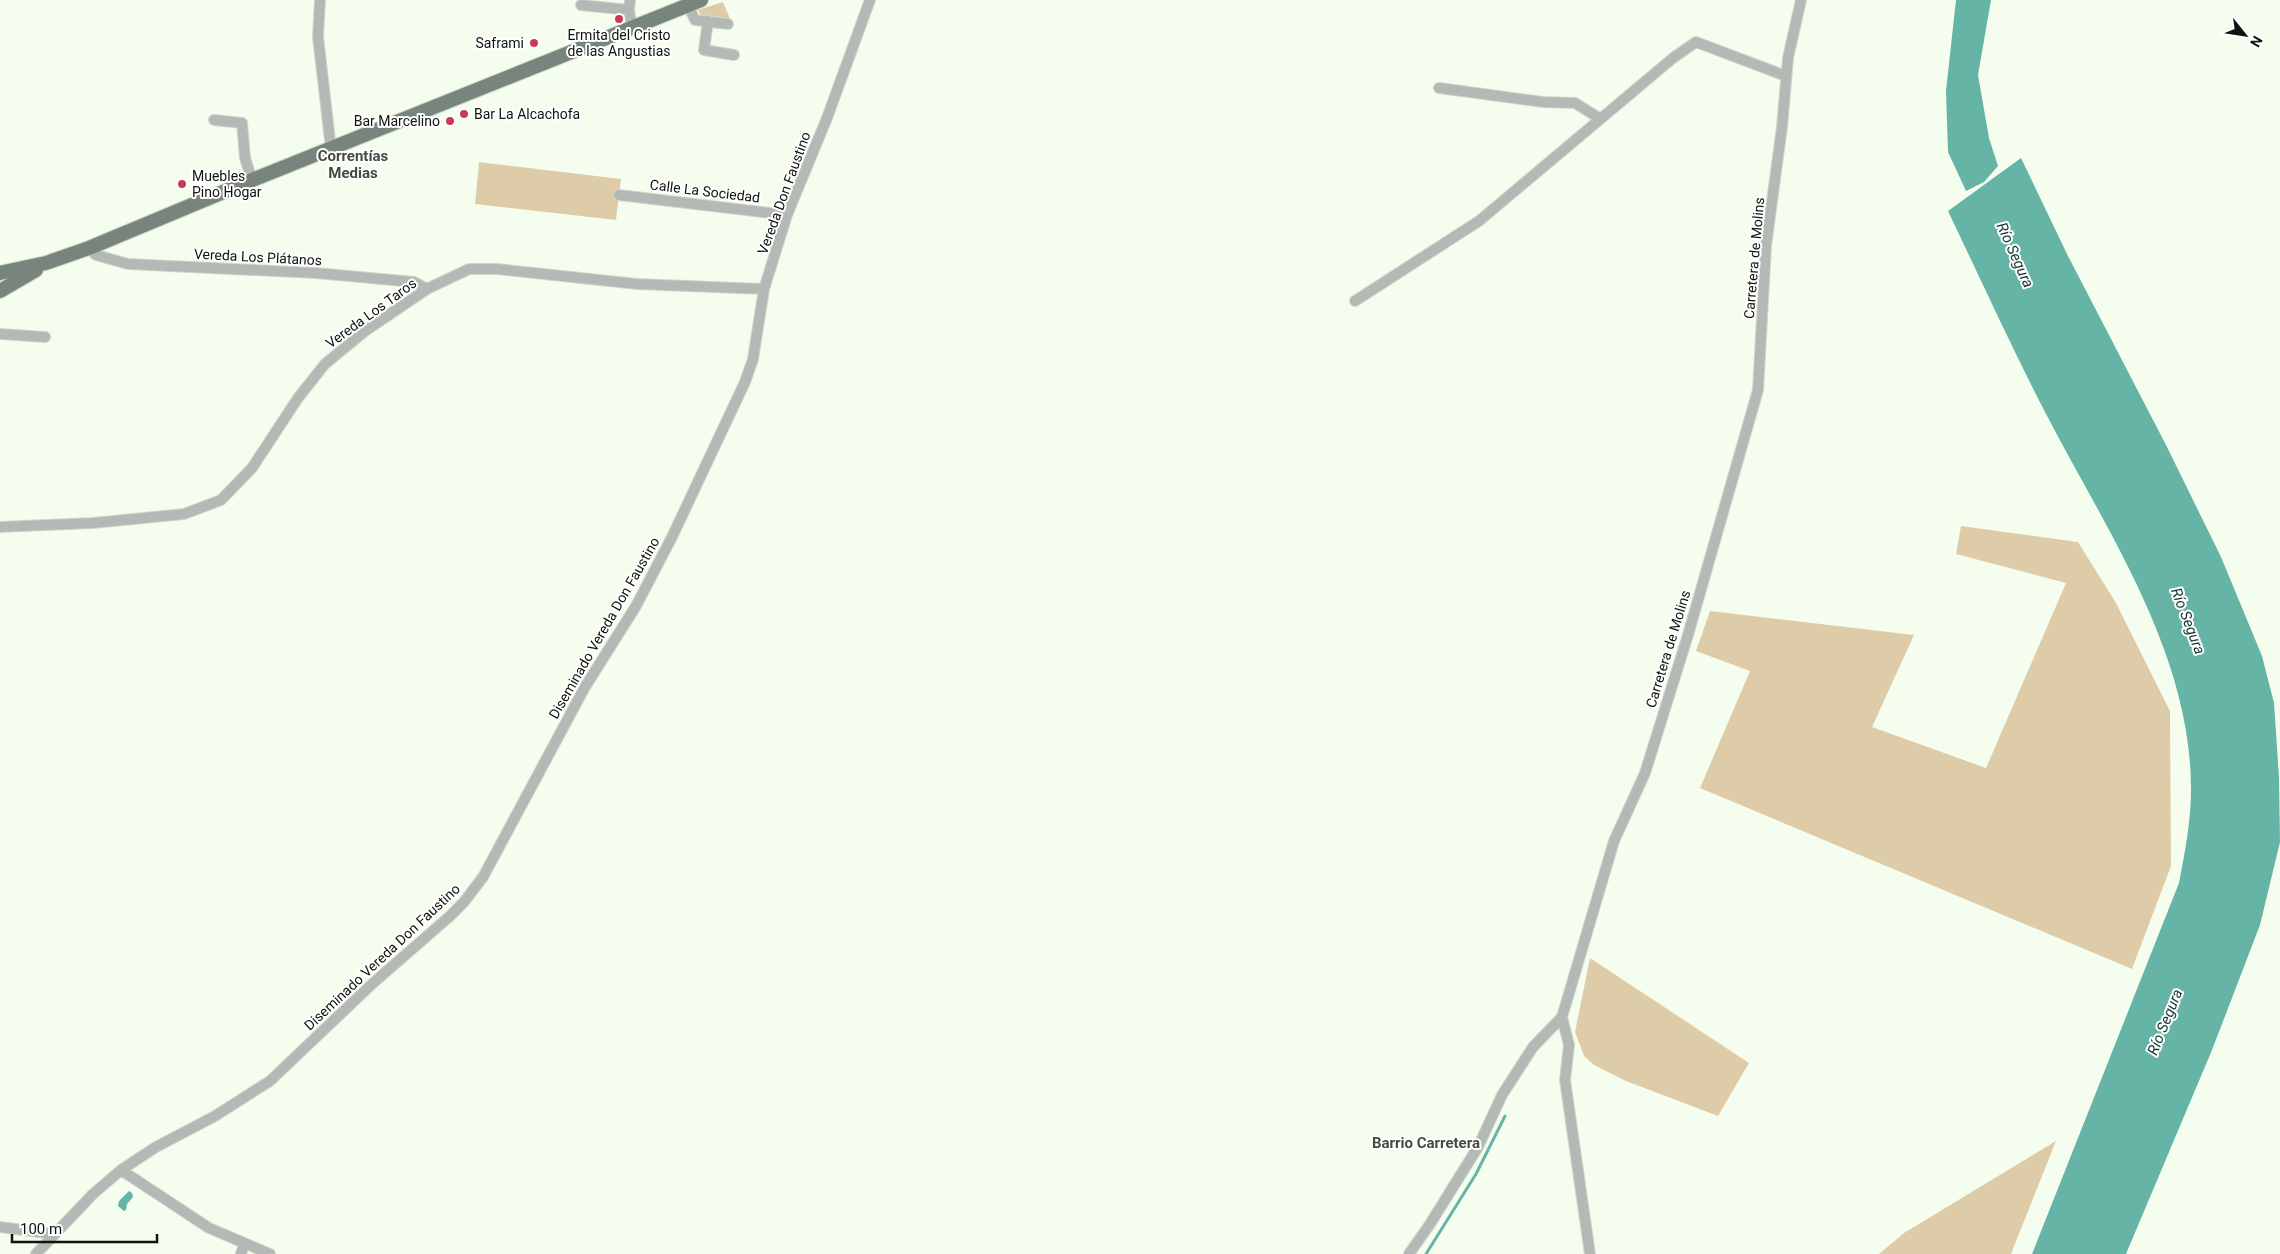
<svg xmlns="http://www.w3.org/2000/svg" width="2280" height="1254" viewBox="0 0 2280 1254" font-family="Roboto,sans-serif">
<style>
.green{fill:#decca9}
.water{fill:#66b4a5}
.lines{fill:none;stroke-linecap:round;stroke-linejoin:round}
.stream{stroke:#66b4a5;stroke-width:3}
.minor-casing{stroke:#d0d8ca;stroke-width:12}
.major-casing{stroke:#d0d8ca;stroke-width:16}
.minor{stroke:#b3bab6;stroke-width:10}
.major{stroke:#78857c;stroke-width:14}
.poi-dot{fill:#c8395c;stroke:#fff;stroke-width:2}
.labels{text-anchor:middle;stroke-width:4;stroke-linejoin:round;paint-order:stroke}
.poi-label{font-size:14px;fill:#10130e;stroke:#fff;text-anchor:end}
.street-label{font-size:14px;fill:#10130e;stroke:#fff}
.neighbourhood-label{font-size:15px;font-weight:bold;fill:#444c3f;stroke:#fff}
.water-label{font-size:15px;font-style:italic;fill:#123831;stroke:#fff}
</style>
<rect width="100%" height="100%" fill="#f5feee"/>
<!-- green -->
<path class="green" d="M723 2 731 21 702 18 698 10Z
M479 162 621 179 616 220 475 204Z
M1961 526 2078 542 2116 603 2170 711 2171 866 2132 969 1700 788 1750 671 1696 651 1710 611 1914 635 1872 727 1986 768 2066 583 1956 554Z
M1590 958 1749 1063 1718 1116 1626 1081 1594 1065 1584 1056 1575 1032Z
M2056 1141 2011 1254H1879L1904 1233Z"/>
<!-- water -->
<path class="water" d="M1956 0H1991L1978 75 1989 138 1998 166 1984 182 1966 191 1948 152 1946 91Z
M2021 158 2068 256 2166 445 2221 557 2262 656 2274 703 2279 777 2280 842 2260 925 2212 1050 2126 1254H2032L2179 883C2185 852 2191 821 2191 789 2191 652 2106 530 2045 412 2011 346 1980 278 1948 211Z
M129 1191 132 1193 133 1197 127 1204 126 1210 124 1211 118 1206 119 1201Z"/>
<g class="lines">
<!-- stream -->
<path class="stream" d="M1426 1254 1476 1174 1505 1116"/>
<defs>
<path id="minor" d="M320 0 318 37 331 149
M630 0 629 10 632 28
M581 5 629 10
M688 5 695 20 728 24
M708 21 704 50 734 55
M1439 88 1543 102 1575 103 1599 118
M214 120 242 123 245 158 252 180
M619 195 787 215
M89 248 96 255 128 264 316 273 414 282 427 289
M1355 301 1479 221 1673 58 1696 42 1786 76
M0 334 45 337
M0 527 93 523 184 514 221 500 252 468 298 398 325 364 365 331 427 289 469 269H497L637 284 764 289
M1562 1017 1569 1045 1565 1080 1590 1254
M121 1170 209 1228 270 1254
M0 1227 53 1234
M36 1254 93 1194 121 1170 156 1147 215 1116 270 1081 372 984 450 916 464 902 483 877 585 687 636 606 672 537 745 382 753 359 764 289 787 215 827 118 870 0
M241 1254 244 1244
M1409 1254 1430 1224 1478 1147 1502 1095 1533 1047 1562 1017 1614 841 1645 773 1688 635 1758 390 1766 246 1782 127 1788 58 1801 0"/>
<path id="major" d="M0 273 46 263 89 248 252 180 701 0
M0 291 36 270"/>
</defs>
<!-- minor casing -->
<use href="#minor" class="minor-casing"/>
<!-- major casing -->
<use href="#major" class="major-casing"/>
<!-- minor -->
<use href="#minor" class="minor"/>
<!-- major -->
<use href="#major" class="major"/>
</g>
<!-- markers -->
<g class="poi-dot">
<circle cx="619" cy="19" r="5"/>
<circle cx="534" cy="43" r="5"/>
<circle cx="464" cy="114" r="5"/>
<circle cx="450" cy="121" r="5"/>
<circle cx="182" cy="184" r="5"/>
</g>
<g class="labels">
<!-- poi labels -->
<g class="poi-label">
<text x="619" y="40" text-anchor="middle">Ermita del Cristo<tspan x="619" dy="16">de las Angustias</tspan></text>
<text x="524" y="48">Saframi</text>
<text x="474" y="119" text-anchor="start">Bar La Alcachofa</text>
<text x="440" y="126">Bar Marcelino</text>
<text x="192" y="181" text-anchor="start">Muebles<tspan x="192" dy="16">Pino Hogar</tspan></text>
</g>
<!-- street labels -->
<g class="street-label">
<text transform="translate(705 191) rotate(7)" y="5">Calle La Sociedad</text>
<text transform="translate(784 193) rotate(-70)" y="5">Vereda Don Faustino</text>
<text transform="translate(258 257) rotate(3)" y="5">Vereda Los Plátanos</text>
<text transform="translate(1754 258) rotate(-85)" y="5">Carretera de Molins</text>
<text transform="translate(371 313) rotate(-36)" y="5">Vereda Los Taros</text>
<text transform="translate(604 628) rotate(-60)" y="5">Diseminado Vereda Don Faustino</text>
<text transform="translate(1668 649) rotate(-73)" y="5">Carretera de Molins</text>
<text transform="translate(382 957) rotate(-43)" y="5">Diseminado Vereda Don Faustino</text>
</g>
<!-- neighbourhood labels -->
<g class="neighbourhood-label">
<text x="353" y="161">Correntías<tspan x="353" dy="17">Medias</tspan></text>
<text x="1426" y="1148">Barrio Carretera</text>
</g>
<!-- water labels -->
<g class="water-label">
<text transform="translate(2015 255) rotate(66)" y="5">Río Segura</text>
<text transform="translate(2188 621) rotate(69)" y="5">Río Segura</text>
<text transform="translate(2165 1022) rotate(-68)" y="5">Río Segura</text>
</g>
</g>
<!-- north arrow -->
<g transform="translate(2245 35) rotate(120)" stroke="#ffffff" stroke-width="4" paint-order="stroke">
<path d="M0-4L9 19L0 12L-9 19Z" fill="#10130e"/>
<text y="-8" font-size="14" font-weight="bold" text-anchor="middle" fill="#10130e">N</text>
</g>
<!-- scale -->
<path d="M12 1234v8h145v-8" fill="none" stroke="#10130e" stroke-width="2.5"/>
<text x="20" y="1234" font-size="15" fill="#10130e" stroke="#ffffff" stroke-width="4" paint-order="stroke">100 m</text>
</svg>
